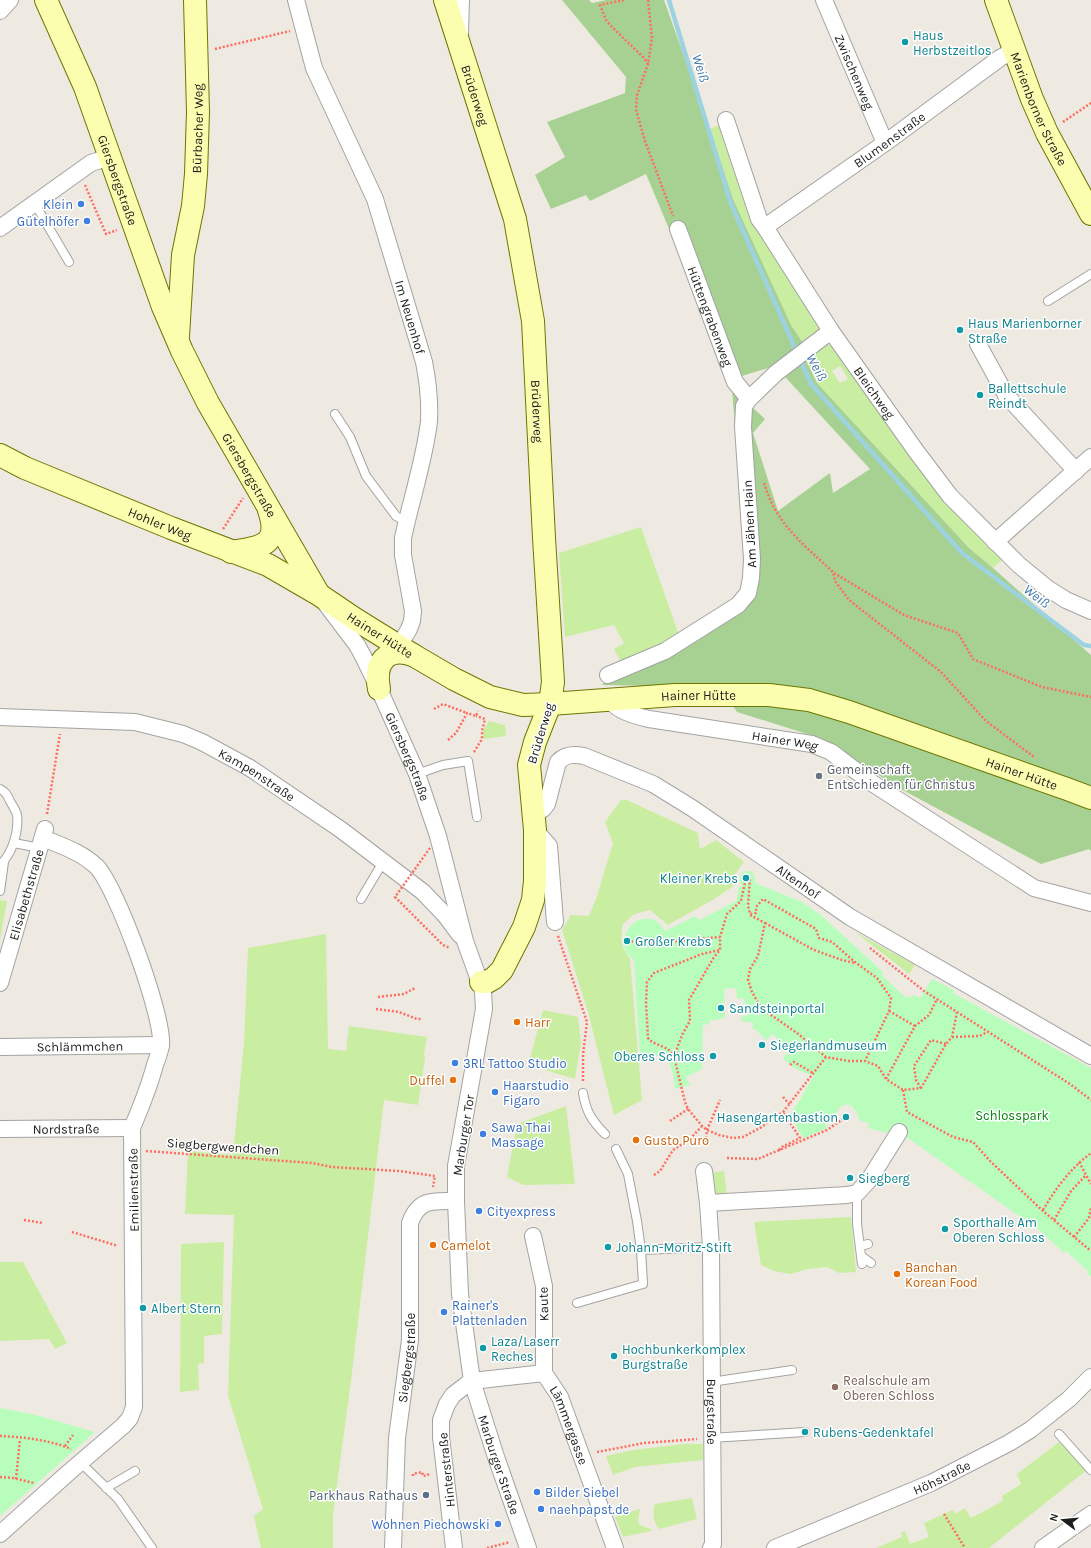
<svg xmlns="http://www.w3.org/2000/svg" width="1091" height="1548" viewBox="0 0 1091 1548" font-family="Karla,sans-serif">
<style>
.grass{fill:#c9eea2;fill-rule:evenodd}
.forest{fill:#a6d192}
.park{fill:#b9fdbd}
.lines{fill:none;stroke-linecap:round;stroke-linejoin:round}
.stream{stroke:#9dd3e0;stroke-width:4.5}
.lane-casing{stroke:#a3a3a3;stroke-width:10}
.street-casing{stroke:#a3a3a3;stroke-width:18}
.secondary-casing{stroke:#6c7600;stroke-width:24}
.path{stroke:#ff6d61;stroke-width:2.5;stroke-dasharray:2 2;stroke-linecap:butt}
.lane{stroke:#fff;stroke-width:8}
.street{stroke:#fff;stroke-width:16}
.secondary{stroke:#fcfeaf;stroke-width:22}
.path-bridge{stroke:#ff6d61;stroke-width:2.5;stroke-dasharray:2 2;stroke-linecap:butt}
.culture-dot{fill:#0f9aa8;stroke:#fff;stroke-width:1.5}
.shop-dot{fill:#3f7fe0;stroke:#fff;stroke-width:1.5}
.worship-dot{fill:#6b7280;stroke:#fff;stroke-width:1.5}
.food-dot{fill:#e8710a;stroke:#fff;stroke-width:1.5}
.education-dot{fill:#8d6e63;stroke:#fff;stroke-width:1.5}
.service-dot{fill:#5c6f8a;stroke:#fff;stroke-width:1.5}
.labels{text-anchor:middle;stroke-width:3;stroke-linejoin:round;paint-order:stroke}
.culture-label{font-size:13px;fill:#0d838f;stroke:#fff;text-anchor:start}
.street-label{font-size:13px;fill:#1c1c1c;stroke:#fff}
.shop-label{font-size:13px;fill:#366cbe;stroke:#fff;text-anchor:start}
.worship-label{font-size:13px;fill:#5b616d;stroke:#fff;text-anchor:start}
.food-label{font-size:13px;fill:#c56008;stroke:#fff;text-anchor:start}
.park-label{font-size:13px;fill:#03810a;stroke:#fff}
.education-label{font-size:13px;fill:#785e54;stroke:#fff;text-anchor:start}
.service-label{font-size:13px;fill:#4e5e75;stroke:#fff;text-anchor:end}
.water-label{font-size:14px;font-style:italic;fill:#4078aa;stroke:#fff}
</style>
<rect width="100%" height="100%" fill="#efeae1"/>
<!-- grass -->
<path class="grass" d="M723 123 747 199 820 326 817 332 803 343 791 325 733 199 710 129Z
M825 345H829L834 347 918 467 945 499 1003 559 993 568 969 548 817 383 805 359ZM840 366 848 379 840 383 832 371Z
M641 527 679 635 622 664 614 649 624 643 614 625 565 637 559 553Z
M489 721 505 725 506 736 483 739V730Z
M621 800H627L698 833 700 849 716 840 744 862 736 873 732 887 714 899 668 925 650 910 634 914 623 924C620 939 621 946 630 959L642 1100 614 1115 588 1012 562 930 571 915 589 916 597 896 613 843 605 822Z
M0 900 7 901 0 940Z
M855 932 915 965 909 974Z
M326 934 328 1049 346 1051 349 1026 427 1037 424 1054 425 1058 418 1105 384 1100 351 1381 333 1514V1548H261L254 1516 263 1509 228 1396 234 1215 185 1214 188 1151 233 1155 244 1043 248 948Z
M543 1010 578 1017 581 1043 575 1079 528 1065Z
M566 1106 575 1184 523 1185 507 1177 517 1124Z
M724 1171 727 1196 715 1198 711 1173Z
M851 1217 856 1272 839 1273 827 1267 808 1269 790 1274 774 1271 761 1265 754 1222Z
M224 1242 222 1334 204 1336V1363L198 1364 199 1390 180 1392 181 1244Z
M0 1262H23L67 1343 55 1349 49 1339 0 1341Z
M1059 1442 1088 1469 989 1548H876L902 1537 901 1532 905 1531 910 1544 929 1537 924 1523 953 1510 955 1514 965 1508 971 1518 1003 1501 1002 1496 1021 1484 1017 1474Z
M684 1444H703V1460L635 1467 613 1475 606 1456 633 1450Z
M692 1498 697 1519 659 1529C653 1522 652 1512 655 1504Z
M640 1509 638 1521 640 1525 651 1529V1531L623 1537 615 1517Z"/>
<!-- forest -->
<path class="forest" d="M562 0H589L592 3 606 0H664L710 129 733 199 791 325 803 343 805 359 817 383 969 548 993 568 1091 655V851L1089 849 1041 864 897 787 823 739 737 712 720 687 602 685 622 664 679 635 748 595 732 389 765 419 753 433 778 511 830 473 833 493 870 469 775 366 732 379 646 174 590 201 586 195 551 209 535 175 565 157 547 122 625 93 626 77Z"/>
<!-- park -->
<path class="park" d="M744 871H749L754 874 755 883 802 902 822 916 883 972 882 975 906 998 914 995 920 998 932 979 954 990 953 993 1091 1068V1277L1087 1273 1088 1271 1066 1251 1064 1253 1039 1230 1022 1218 892 1127 887 1133 868 1128 869 1123 859 1120C855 1100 839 1099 834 1119L828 1120 826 1129 803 1138 790 1116 814 1076C800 1071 793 1069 783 1058L789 1051 773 1034 766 1040 756 1030 752 1028 754 1023 741 1021V1017L746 1016 744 998 737 999 736 988 724 989 725 1018 709 1021V1024L703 1025 702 1069 686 1077 690 1085 675 1089 673 1074 669 1062 657 1056H640L634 960C632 958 629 956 627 953 617 936 635 912 654 920 659 922 662 927 665 931L695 916 700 920 736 901 739 887 742 886C738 880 739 875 744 871Z
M0 1408 36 1415 95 1432 0 1516Z"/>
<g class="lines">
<!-- stream -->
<path class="stream" d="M669 0 731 204 811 384 962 553 1084 645 1091 646"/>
<defs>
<path id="lane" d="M35 204 69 262
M1048 301 1091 274
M335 414 350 437 366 476 396 516 406 522
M417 774 443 765 468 761 477 817
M0 789C6 792 7 795 10 801 12 805 16 810 17 815 19 832 12 854 0 865
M14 843 40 848
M0 891 4 862
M361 899 383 862
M583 1093C586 1111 591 1120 605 1134
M616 1149 628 1174 637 1221 641 1250 711 1247
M857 1193V1224L862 1264
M860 1246 868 1244
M861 1256 871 1263
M577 1303 643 1284 641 1250
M711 1382 792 1370
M1059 1434 1091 1470
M711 1438 805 1432
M80 1462 118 1499 152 1548
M106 1488 135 1471"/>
<g id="street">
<path id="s1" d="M296 0 314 68 375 199 424 362C428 382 430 401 429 421 425 458 411 500 403 538V555L413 611 412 621 409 629 399 646"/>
<path id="s2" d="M824 0 885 143"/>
<path d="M0 11 10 0"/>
<path d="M460 33 461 0"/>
<path id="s3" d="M726 120 759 219 765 227 831 331 916 451 950 496 1019 565 1047 588 1066 600 1091 611"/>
<path id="s4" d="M765 227 885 143 1000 58 1013 51"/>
<path d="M0 228 91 163 110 157"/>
<path id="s5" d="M678 229 735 382 749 399"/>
<path d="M978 344 1006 395 1076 471"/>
<path d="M995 542 1091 457"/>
<path id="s6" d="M326 604 357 645 363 656 379 689 417 774 438 836 465 941 483 991 484 1009 456 1166V1201L460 1294 472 1381 495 1454 528 1548"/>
<path d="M608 675 665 651 738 605 748 593 751 578 752 559 743 427 744 406 749 399 776 373 831 331"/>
<path id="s7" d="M609 700C620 712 633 715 649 719L812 744 831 752 872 783 1034 888 1091 903"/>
<path id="s8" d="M0 717 135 722 183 734 202 742 250 768 340 829 423 892 445 915 460 935"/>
<path id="s9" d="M533 815 543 809 547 804 558 762C565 754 574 754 584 756L653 784 692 808 850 917 1091 1056"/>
<path d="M535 830 549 846 555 922"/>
<path id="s10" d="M0 983 45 829"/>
<path id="s11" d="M0 1047 161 1045"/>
<path id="s12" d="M0 1129 132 1128"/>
<path id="s13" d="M704 1171 708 1203 711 1247 713 1544 711 1548"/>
<path d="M708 1203 847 1195 857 1193 869 1180 899 1132"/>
<path d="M533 1236 544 1286V1373"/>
<path d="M0 1534 68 1473 123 1426 130 1418 134 1407 132 1128C141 1107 149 1087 155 1065 157 1059 160 1052 161 1045 164 1017 116 885 96 866 81 852 62 846 43 838"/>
<path id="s14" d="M393 1548 397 1438 410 1340V1223C419 1198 434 1201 456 1201"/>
<path id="s15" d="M454 1548 441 1437V1420L447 1404 453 1395 466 1385 472 1381 544 1373 560 1397 615 1548"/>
<path id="s16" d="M775 1548 931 1483 1009 1443 1030 1430 1069 1399 1091 1377"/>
<path d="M1043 1548 1091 1514"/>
</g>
<g id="secondary">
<path id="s17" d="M46 0 85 87 163 307 182 351 208 403 318 593"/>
<path id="s18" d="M445 0 515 219 533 321 544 538 553 682 550 704 535 742 529 765 535 830V881L533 900 524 927 502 970 494 978 487 982H481"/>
<path id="s19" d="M996 0 1032 99 1047 133 1091 214"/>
<path id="s20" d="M178 336 183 255 193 206 196 174 198 112 195 0"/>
<path id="s21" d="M0 455 25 468 171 528 268 565 318 594 355 619 413 655 454 679 490 697 523 705 550 704 675 695H769L809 700 849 712 1067 789 1091 798"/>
<path d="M231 552C260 547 281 547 269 510"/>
<path d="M379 689C374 663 386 646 413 655"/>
</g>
</defs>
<!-- lane casing -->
<use href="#lane" class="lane-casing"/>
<!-- street casing -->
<use href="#street" class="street-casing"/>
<!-- secondary casing -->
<use href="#secondary" class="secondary-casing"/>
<!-- path -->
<path class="path" d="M624 0 600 5 606 20 610 25 644 58 648 64
M648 0 652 38 648 64 637 95 636 110 645 141 673 216
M215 49 290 31
M1063 122 1091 103
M85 185 106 234 117 230
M764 483C776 524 803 544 833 572L835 581 849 600 941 672 986 721 1034 757
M223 529 243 498
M834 573 904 615 958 633 973 659 1042 687 1091 697
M434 709 443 704 467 713
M448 740 456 733 467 713 476 716 478 711
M474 752 482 739V731L485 719 476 716
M47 814 60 734
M750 915 765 923 758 956 750 969 748 980 752 992 761 1008 797 1033 826 1057 849 1061H865L878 1066 886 1079 903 1090 921 1088 946 1044 952 1037 957 1012
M765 923 814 950 842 960 855 963
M558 936 587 1022 583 1054V1082
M627 941 655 943 720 937
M443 945 450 948
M870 948 924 991 1070 1084 1091 1100
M378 997 404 994 415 988
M376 1009 399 1012 417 1019H421
M889 1011 915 1026
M952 1037 979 1036 988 1032
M826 1057 783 1112 760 1128 743 1137 733 1138 719 1135 707 1130 702 1126 688 1109 685 1102 676 1065 677 1048 683 1033 690 1021 689 1000 714 957 720 950V937L727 914 741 901 746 878H750L748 906 750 914 756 913V907L763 899 816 929 819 938 832 942 856 963 877 978 891 998 889 1011 865 1061
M675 1061 674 1056 668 1049 652 1042 648 1038 646 1003 647 982 654 973 702 954 720 950
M790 1065 794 1062 813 1073
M886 1079 915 1026 929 1015 937 999
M921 1088 916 1080 914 1066 931 1040 946 1044
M903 1090 907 1112 953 1137 973 1142 991 1162 1043 1211 1091 1251
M783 1097 790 1105
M670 1121 688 1109
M705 1146 707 1130 720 1100
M779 1150 782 1147 800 1138 783 1112
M146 1151 312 1163 332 1167 399 1171 435 1176 433 1187
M727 1158 758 1159 827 1130 846 1117
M1079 1162 1091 1184
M654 1175 660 1171 673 1150 690 1139 702 1126
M1043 1210C1056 1188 1070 1169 1091 1153
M24 1220 43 1223
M1054 1220 1071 1191 1086 1175
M72 1232 118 1246
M1074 1237 1089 1218 1091 1207
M0 1436C23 1437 50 1440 71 1449
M65 1446 73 1435
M597 1452 644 1443 697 1439
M413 1476V1474L422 1472 423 1476 428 1475V1472
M0 1477 13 1478 34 1483
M16 1479 20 1439
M944 1514 965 1548
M487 1548 510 1542"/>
<!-- lane -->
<use href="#lane" class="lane"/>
<!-- street -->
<use href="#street" class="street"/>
<!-- secondary -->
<use href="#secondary" class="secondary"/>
<!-- path-bridge -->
<path class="path-bridge" d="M430 848 395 897 443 945"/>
</g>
<!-- markers -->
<g class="culture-dot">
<circle cx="905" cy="42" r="4"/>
<circle cx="960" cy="330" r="4"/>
<circle cx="980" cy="395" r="4"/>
<circle cx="746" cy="878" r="4"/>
<circle cx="627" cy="941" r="4"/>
<circle cx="721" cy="1008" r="4"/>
<circle cx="762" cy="1045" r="4"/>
<circle cx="713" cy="1056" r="4"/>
<circle cx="846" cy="1117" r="4"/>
<circle cx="850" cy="1178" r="4"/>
<circle cx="945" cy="1229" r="4"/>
<circle cx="608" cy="1247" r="4"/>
<circle cx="143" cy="1308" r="4"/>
<circle cx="483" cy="1348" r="4"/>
<circle cx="614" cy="1356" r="4"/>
<circle cx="805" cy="1432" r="4"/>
</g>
<g class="shop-dot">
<circle cx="81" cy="204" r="4"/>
<circle cx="87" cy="221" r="4"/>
<circle cx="455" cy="1063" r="4"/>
<circle cx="495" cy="1092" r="4"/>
<circle cx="483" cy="1134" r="4"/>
<circle cx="479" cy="1211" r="4"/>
<circle cx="444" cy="1312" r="4"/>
<circle cx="537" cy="1492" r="4"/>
<circle cx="541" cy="1509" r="4"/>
<circle cx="498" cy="1524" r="4"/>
</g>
<circle class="worship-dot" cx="819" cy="776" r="4"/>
<g class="food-dot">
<circle cx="517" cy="1022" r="4"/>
<circle cx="453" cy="1080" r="4"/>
<circle cx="636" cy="1140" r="4"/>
<circle cx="433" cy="1245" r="4"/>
<circle cx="897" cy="1274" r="4"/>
</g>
<circle class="education-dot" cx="835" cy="1387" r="4"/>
<circle class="service-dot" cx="426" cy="1495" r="4"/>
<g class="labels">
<!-- culture labels -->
<g class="culture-label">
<text x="913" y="40">Haus<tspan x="913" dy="15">Herbstzeitlos</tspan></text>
<text x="968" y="328">Haus Marienborner<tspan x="968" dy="15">Straße</tspan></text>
<text x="988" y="393">Ballettschule<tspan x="988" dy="15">Reindt</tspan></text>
<text x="738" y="883" text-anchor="end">Kleiner Krebs</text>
<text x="635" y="946">Großer Krebs</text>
<text x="729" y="1013">Sandsteinportal</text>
<text x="770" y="1050">Siegerlandmuseum</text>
<text x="705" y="1061" text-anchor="end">Oberes Schloss</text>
<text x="838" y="1122" text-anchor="end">Hasengartenbastion</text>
<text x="858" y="1183">Siegberg</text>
<text x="953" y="1227">Sporthalle Am<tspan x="953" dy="15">Oberen Schloss</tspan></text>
<text x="616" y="1252">Johann-Moritz-Stift</text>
<text x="151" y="1313">Albert Stern</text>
<text x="491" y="1346">Laza/Laserr<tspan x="491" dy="15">Reches</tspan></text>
<text x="622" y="1354">Hochbunkerkomplex<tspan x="622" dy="15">Burgstraße</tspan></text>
<text x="813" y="1437">Rubens-Gedenktafel</text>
</g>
<!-- street labels -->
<g class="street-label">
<text dy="5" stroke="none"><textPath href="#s2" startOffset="78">Zwischenweg</textPath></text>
<text dy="5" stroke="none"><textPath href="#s18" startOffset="100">Brüderweg</textPath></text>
<text dy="5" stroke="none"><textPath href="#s19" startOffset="117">Marienborner Straße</textPath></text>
<text dy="5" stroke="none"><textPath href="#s20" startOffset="209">Bürbacher Weg</textPath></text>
<text dy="5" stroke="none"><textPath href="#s4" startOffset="152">Blumenstraße</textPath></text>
<text dy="5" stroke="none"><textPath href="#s17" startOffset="194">Giersbergstraße</textPath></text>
<text dy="5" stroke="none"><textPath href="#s5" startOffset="93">Hüttengrabenweg</textPath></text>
<text dy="5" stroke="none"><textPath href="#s1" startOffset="338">Im Neuenhof</textPath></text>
<text dy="5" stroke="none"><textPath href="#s3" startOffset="313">Bleichweg</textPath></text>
<text dy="5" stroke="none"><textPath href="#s18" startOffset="424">Brüderweg</textPath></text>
<text dy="5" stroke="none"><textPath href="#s17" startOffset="518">Giersbergstraße</textPath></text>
<text dy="5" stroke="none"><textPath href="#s21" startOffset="174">Hohler Weg</textPath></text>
<text transform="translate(749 524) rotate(-93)" y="5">Am Jähen Hain</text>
<text dy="5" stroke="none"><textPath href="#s21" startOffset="422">Hainer Hütte</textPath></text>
<text dy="5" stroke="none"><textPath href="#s21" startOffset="758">Hainer Hütte</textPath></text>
<text transform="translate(540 733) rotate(-73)" y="5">Brüderweg</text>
<text dy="5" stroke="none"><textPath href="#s7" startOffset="183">Hainer Weg</textPath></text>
<text dy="5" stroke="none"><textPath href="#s6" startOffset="174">Giersbergstraße</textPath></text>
<text dy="5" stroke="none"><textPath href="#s21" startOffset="1094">Hainer Hütte</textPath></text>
<text dy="5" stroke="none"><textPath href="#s8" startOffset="269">Kampenstraße</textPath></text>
<text dy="5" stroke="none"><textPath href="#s9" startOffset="339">Altenhof</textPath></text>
<text dy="5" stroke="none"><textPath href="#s10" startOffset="92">Elisabethstraße</textPath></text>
<text dy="5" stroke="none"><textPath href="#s11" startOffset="80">Schlämmchen</textPath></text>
<text dy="5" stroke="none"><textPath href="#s12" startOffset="66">Nordstraße</textPath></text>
<text transform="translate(463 1135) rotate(-81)" y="5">Marburger Tor</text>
<text transform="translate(223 1146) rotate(4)" y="5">Siegbergwendchen</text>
<text transform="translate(133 1190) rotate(-91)" y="5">Emilienstraße</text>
<text transform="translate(543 1304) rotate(-92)" y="5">Kaute</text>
<text dy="5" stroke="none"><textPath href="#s14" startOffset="191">Siegbergstraße</textPath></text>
<text dy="5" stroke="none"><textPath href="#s13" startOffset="241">Burgstraße</textPath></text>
<text dy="5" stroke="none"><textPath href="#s15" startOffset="311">Lämmergasse</textPath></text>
<text dy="5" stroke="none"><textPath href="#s6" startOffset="902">Marburger Straße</textPath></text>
<text transform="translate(446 1470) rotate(-96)" y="5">Hinterstraße</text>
<text dy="5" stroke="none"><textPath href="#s16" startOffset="181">Höhstraße</textPath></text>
</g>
<!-- shop labels -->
<g class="shop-label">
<text x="73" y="209" text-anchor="end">Klein</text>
<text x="79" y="226" text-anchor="end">Gütelhöfer</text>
<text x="463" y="1068">3RL Tattoo Studio</text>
<text x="503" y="1090">Haarstudio<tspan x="503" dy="15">Figaro</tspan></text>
<text x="491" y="1132">Sawa Thai<tspan x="491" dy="15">Massage</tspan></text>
<text x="487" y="1216">Cityexpress</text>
<text x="452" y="1310">Rainer's<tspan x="452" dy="15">Plattenladen</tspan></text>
<text x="545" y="1497">Bilder Siebel</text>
<text x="549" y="1514">naehpapst.de</text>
<text x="490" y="1529" text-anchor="end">Wohnen Piechowski</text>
</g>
<!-- worship labels -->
<g class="worship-label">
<text x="827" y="774">Gemeinschaft<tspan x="827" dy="15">Entschieden für Christus</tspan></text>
</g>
<!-- food labels -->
<g class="food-label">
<text x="525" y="1027">Harr</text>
<text x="445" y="1085" text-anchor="end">Duffel</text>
<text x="644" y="1145">Gusto Puro</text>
<text x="441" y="1250">Camelot</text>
<text x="905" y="1272">Banchan<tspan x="905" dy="15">Korean Food</tspan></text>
</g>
<!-- park labels -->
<g class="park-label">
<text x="1012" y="1120">Schlosspark</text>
</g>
<!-- education labels -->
<g class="education-label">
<text x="843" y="1385">Realschule am<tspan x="843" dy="15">Oberen Schloss</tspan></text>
</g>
<!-- service labels -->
<g class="service-label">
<text x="418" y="1500">Parkhaus Rathaus</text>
</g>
<!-- water labels -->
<g class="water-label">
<text transform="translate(701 68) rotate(73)" y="5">Weiß</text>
<text transform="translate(817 367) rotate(62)" y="5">Weiß</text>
<text transform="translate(1037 596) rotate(37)" y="5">Weiß</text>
</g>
</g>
<!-- north arrow -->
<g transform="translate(1063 1520) rotate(286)" stroke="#ffffff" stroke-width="3" paint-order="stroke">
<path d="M0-3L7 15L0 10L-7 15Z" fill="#1c1c1c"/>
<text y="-6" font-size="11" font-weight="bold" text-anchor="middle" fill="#1c1c1c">N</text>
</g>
</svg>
